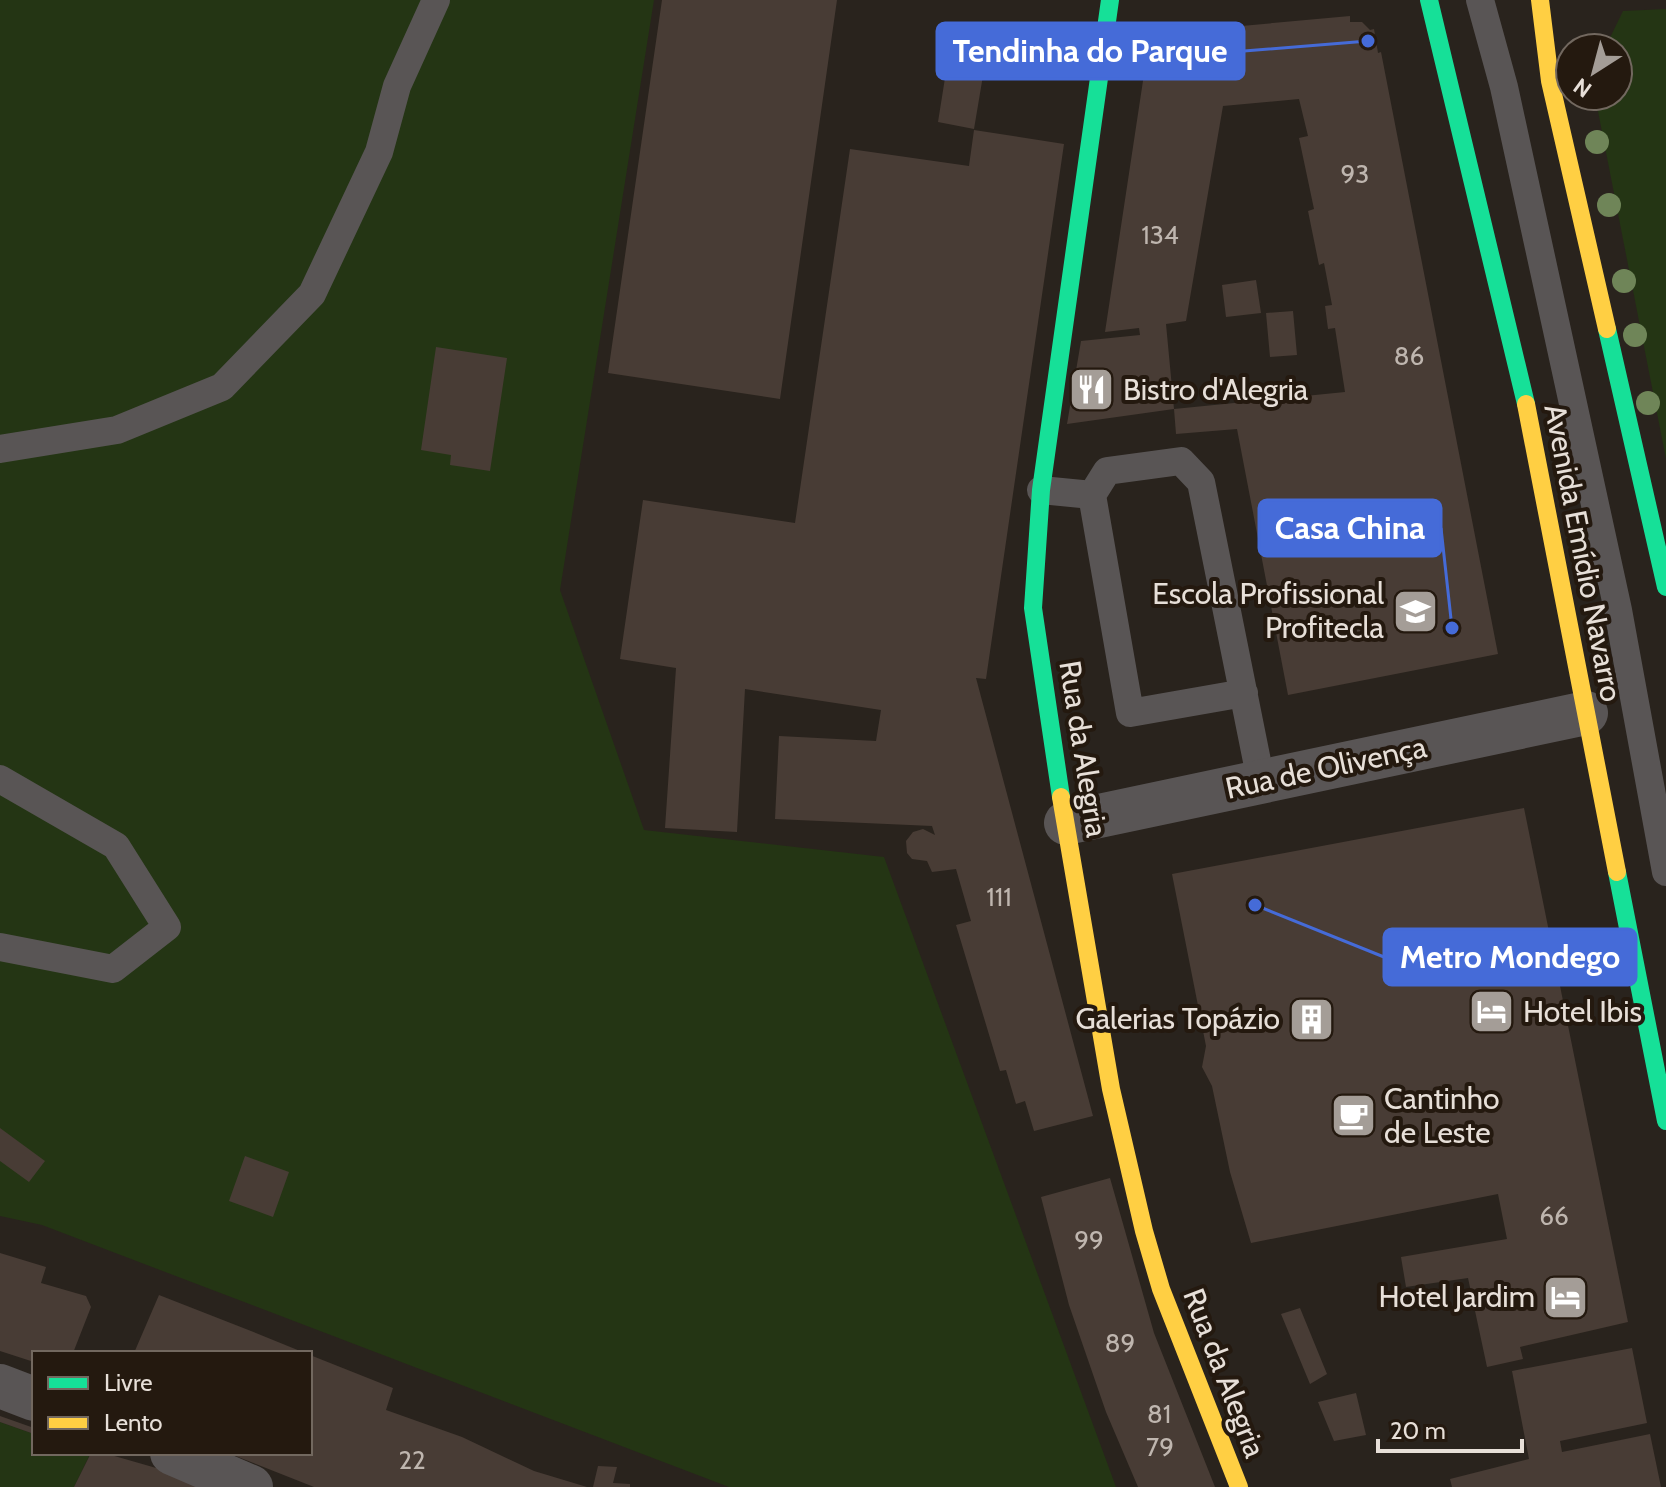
<svg xmlns="http://www.w3.org/2000/svg" width="1666" height="1487" viewBox="0 0 1666 1487" font-family="Cabin,sans-serif">
<style>
.green{fill:#243514}
.building{fill:#483c35}
.lines{fill:none;stroke-linecap:round;stroke-linejoin:round}
.lane{stroke:#595555;stroke-width:28}
.street{stroke:#595555;stroke-width:44}
.fast{stroke:#16e098;stroke-width:18}
.slow{stroke:#ffcf43;stroke-width:18}
.tree{fill:#6f8558}
.labels{text-anchor:middle;stroke-width:8;stroke-linejoin:round;paint-order:stroke}
.number-label{font-size:26px;fill:#bfb6af}
.poi-label{font-size:30px;fill:#e7dfd8;stroke:#24190f;text-anchor:start}
.street-label{font-size:30px;fill:#e7dfd8;stroke:#24190f}
.leader{fill:none;stroke:#456bd8;stroke-width:3}
.callout-dot{fill:#456bd8;stroke:#24190f;stroke-width:3}
.callout{fill:#456bd8;stroke:#456bd8;stroke-width:3}
.callout-label{font-size:32px;text-anchor:middle;font-weight:bold;fill:#fff}
</style>
<rect width="100%" height="100%" fill="#29231d"/>
<!-- green -->
<path class="green" d="M0 0H654L560 590 644 830 884 857 1116 1487H729L42 1225 0 1216Z
M1666 9V459L1595 96H1618V48H1605L1623 11Z
M0 1422 34 1434V1453L90 1454 74 1487H0Z"/>
<!-- building -->
<path class="building" d="M662 0H837L780 399 608 373Z
M1350 16V22H1362L1370 30 1374 29 1378 53 1381 52 1498 654 1288 695 1237 429 1176 434 1174 409 1345 392 1335 328 1328 329 1325 306 1332 305 1324 263 1319 265 1308 211 1314 209 1299 138 1308 136 1299 99 1223 106 1186 321 1166 324 1174 409 1067 424 1081 341 1140 335 1139 328 1105 332 1146 61 1158 42 1186 31Z
M952 34 989 40 974 129 938 122Z
M974 130 1064 144 986 679 976 678 1093 1116 1034 1131 1025 1101 1016 1104 1006 1070 1000 1071 956 925 971 921 956 869 932 872 927 861 912 859 907 853 906 841 913 832 923 829 935 835 932 826 775 819 779 736 876 741 881 710 745 689 737 832 665 828 676 668 620 659 643 500 795 523 850 149 969 166Z
M1256 280 1261 313 1226 317 1222 285Z
M1293 311 1297 355 1270 357 1266 313Z
M436 347 507 358 490 471 450 465 451 455 421 450Z
M1524 808 1628 1322 1520 1347 1523 1359 1487 1367 1468 1278 1406 1287 1401 1257 1507 1239 1498 1194 1251 1243 1230 1172 1212 1086 1202 1067 1206 1046 1172 874Z
M0 1128 45 1161 29 1182 0 1161Z
M245 1156 289 1172 273 1217 229 1201Z
M1110 1178 1154 1333 1215 1487H1138L1106 1412 1069 1305 1041 1197Z
M0 1253 46 1267 41 1283 86 1296 91 1307 73 1353H34V1362L0 1351Z
M159 1295 251 1331 305 1353H134Z
M1300 1308 1327 1374 1310 1384 1281 1314Z
M1632 1348 1647 1423 1560 1441 1562 1452 1650 1434 1661 1487H1452L1450 1479 1529 1459 1512 1371Z
M310 1355 393 1388 386 1410 462 1437 534 1471 587 1487H314L228 1453H310Z
M1356 1393 1366 1435 1334 1441 1318 1402Z
M0 1416 34 1428V1434L0 1422Z
M91 1453H104L191 1478 211 1487H74Z
M598 1466 617 1467 613 1483 630 1484V1487H593Z"/>
<g class="lines">
<!-- lane -->
<path class="lane" d="M1480 0 1504 87 1618 610 1666 872
M0 449 117 430 222 387 312 294 379 152 397 86 436 0
M1041 490 1092 495
M1244 693 1130 713 1092 495 1107 471 1181 461 1201 482 1261 781
M0 779 116 846 167 927 113 969 0 947"/>
<!-- street -->
<path class="street" d="M1066 823 1586 713
M0 1386 34 1399
M172 1453 251 1487"/>
<!-- fast -->
<path class="fast" d="M1429 0 1526 404
M1607 329 1666 587
M1061 797 1033 608 1041 490 1110 0
M1617 872 1666 1121"/>
<!-- slow -->
<path class="slow" d="M1540 0 1550 81 1607 329
M1526 404 1617 872
M1061 797 1111 1089 1144 1231 1161 1289 1239 1487"/>
</g>
<!-- trees -->
<g class="tree">
<circle cx="1597" cy="142" r="12"/>
<circle cx="1609" cy="205" r="12"/>
<circle cx="1624" cy="281" r="12"/>
<circle cx="1635" cy="335" r="12"/>
<circle cx="1648" cy="403" r="12"/>
</g>
<!-- icons -->
<defs>
<symbol id="restaurant-square" viewBox="-11 -11 22 22"><rect x="-9" y="-9" width="18" height="18" rx="4" fill="#a49d97" stroke="#24190f"/><path d="M-5-6h1v4h1v-4h1v4h1v-4h1v5L-1.5 .5V6h-2V.5L-5-1ZM5-6V6H3V1.5H1.5Q1.5-4 5-6Z" fill="#fff"/></symbol>
<symbol id="school-square" viewBox="-11 -11 22 22"><rect x="-9" y="-9" width="18" height="18" rx="4" fill="#a49d97" stroke="#24190f"/><path d="M0-5L7-2L0 1L-7-2ZM-4 1L0 2.5L4 1V4Q0 6-4 4Z" fill="#fff"/></symbol>
<symbol id="hotel-square" viewBox="-11 -11 22 22"><rect x="-9" y="-9" width="18" height="18" rx="4" fill="#a49d97" stroke="#24190f"/><path d="M-6-4.5h1.5V1H6V5H4.5V3h-9V5H-6ZM-4 0a1.8 1.8 0 1 1 3.6 0ZM.5 0V-2.5h3Q6-2.5 6 0Z" fill="#fff"/></symbol>
<symbol id="building-square" viewBox="-11 -11 22 22"><rect x="-9" y="-9" width="18" height="18" rx="4" fill="#a49d97" stroke="#24190f"/><path d="M-4-6H4V6H1V3H-1V6H-4ZM-2.5-4.3h1.7v1.8h-1.7ZM.8-4.3h1.7v1.8H.8ZM-2.5-1h1.7V.8h-1.7ZM.8-1h1.7V.8H.8Z" fill="#fff"/></symbol>
<symbol id="cafe-square" viewBox="-11 -11 22 22"><rect x="-9" y="-9" width="18" height="18" rx="4" fill="#a49d97" stroke="#24190f"/><path d="M-5.5-4.5H6V0H3Q3 3.5 0 3.5H-2.5Q-5.5 3.5-5.5 0ZM3-3.2v2h1.7v-2ZM-6 4.5H4V6H-6Z" fill="#fff"/></symbol>
</defs>
<g fill-rule="evenodd">
<use href="#restaurant-square" x="1066" y="364" width="51" height="51"/>
<use href="#school-square" x="1390" y="586" width="51" height="51"/>
<use href="#hotel-square" x="1466" y="986" width="51" height="51"/>
<use href="#building-square" x="1286" y="994" width="51" height="51"/>
<use href="#cafe-square" x="1328" y="1090" width="51" height="51"/>
<use href="#hotel-square" x="1540" y="1272" width="51" height="51"/>
</g>
<g class="labels">
<!-- number labels -->
<g class="number-label">
<text x="1355" y="183">93</text>
<text x="1160" y="244">134</text>
<text x="1409" y="365">86</text>
<text x="999" y="906">111</text>
<text x="1554" y="1225">66</text>
<text x="1089" y="1249">99</text>
<text x="1120" y="1352">89</text>
<text x="1159" y="1423">81</text>
<text x="1160" y="1456">79</text>
<text x="412" y="1469">22</text>
</g>
<!-- poi labels -->
<g class="poi-label">
<text x="1123" y="400">Bistro d'Alegria</text>
<text x="1384" y="604" text-anchor="end">Escola Profissional<tspan x="1384" dy="34">Profitecla</tspan></text>
<text x="1523" y="1022">Hotel Ibis</text>
<text x="1280" y="1029" text-anchor="end">Galerias Topázio</text>
<text x="1384" y="1109">Cantinho<tspan x="1384" dy="34">de Leste</tspan></text>
<text x="1535" y="1307" text-anchor="end">Hotel Jardim</text>
</g>
<!-- street labels -->
<g class="street-label">
<text transform="translate(1583 553) rotate(79)" y="10">Avenida Emídio Navarro</text>
<text transform="translate(1083 749) rotate(81)" y="10">Rua da Alegria</text>
<text transform="translate(1326 768) rotate(-12)" y="10">Rua de Olivença</text>
<text transform="translate(1224 1373) rotate(69)" y="10">Rua da Alegria</text>
</g>
</g>
<!-- callouts -->
<path class="leader" d="M1368 41L1244 51M1452 628L1441 528M1255 905L1384 957"/>
<g class="callout-dot">
<circle cx="1368" cy="41" r="8"/>
<circle cx="1452" cy="628" r="8"/>
<circle cx="1255" cy="905" r="8"/>
</g>
<g class="callout">
<rect x="937" y="23" width="307" height="56" rx="8"/>
<rect x="1259" y="500" width="182" height="56" rx="8"/>
<rect x="1384" y="929" width="252" height="56" rx="8"/>
</g>
<g class="callout-label">
<text x="1090" y="62">Tendinha do Parque</text>
<text x="1350" y="539">Casa China</text>
<text x="1510" y="968">Metro Mondego</text>
</g>
<!-- legend -->
<rect x="32" y="1351" width="280" height="104" fill="#24190f" stroke="#72685f" stroke-width="2"/>
<rect x="48" y="1377" width="40" height="12" fill="#16e098" stroke="#72685f" stroke-width="2"/>
<text x="104" y="1391" font-size="24" fill="#e7dfd8">Livre</text>
<rect x="48" y="1417" width="40" height="12" fill="#ffcf43" stroke="#72685f" stroke-width="2"/>
<text x="104" y="1431" font-size="24" fill="#e7dfd8">Lento</text>
<!-- north arrow -->
<g transform="translate(1594 72) rotate(216)"><circle r="38" fill="#24190f" stroke="#72685f" stroke-width="2"/>
<path d="M0-6L14 30L0 20L-14 30Z" fill="#a49d97"/>
<text y="-12" font-size="22" font-weight="bold" text-anchor="middle" fill="#e7dfd8">N</text>
</g>
<!-- scale -->
<path d="M1378 1439v12h144v-12" fill="none" stroke="#e7dfd8" stroke-width="4"/>
<text x="1390" y="1439" font-size="24" fill="#e7dfd8" stroke="#24190f" stroke-width="6" paint-order="stroke">20 m</text>
</svg>
